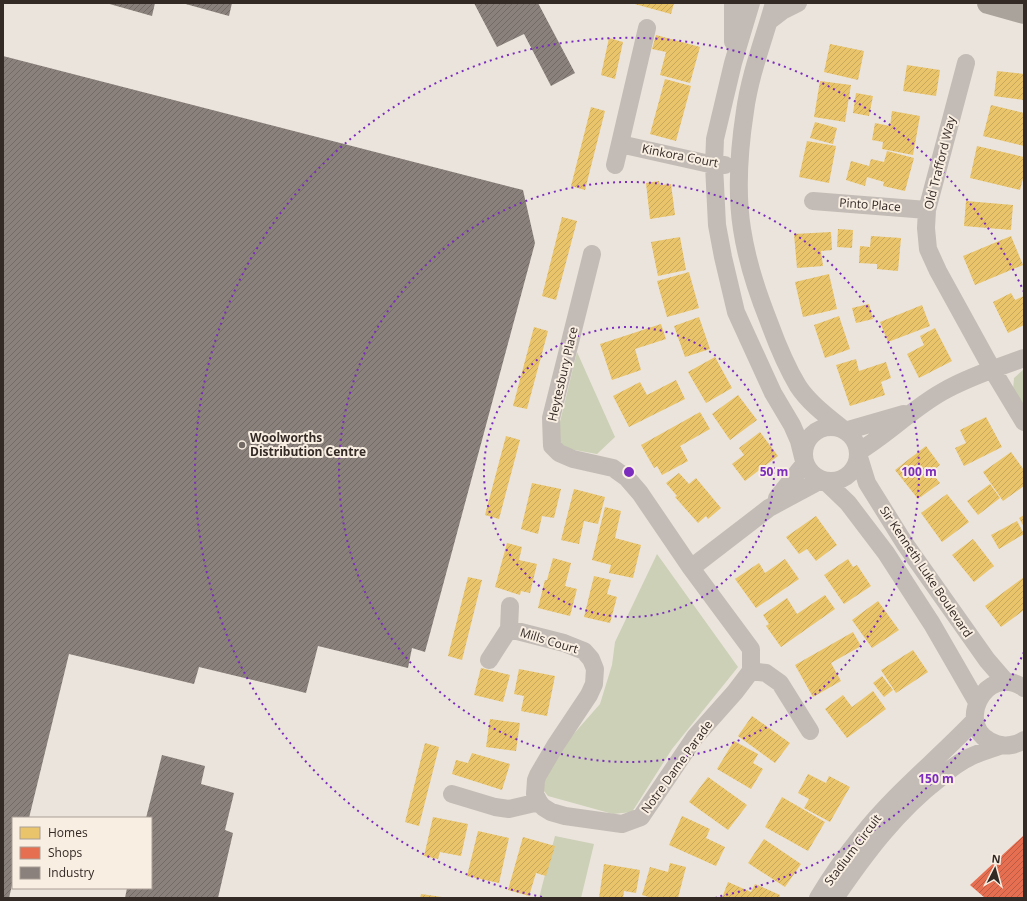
<svg xmlns="http://www.w3.org/2000/svg" width="1027" height="901" viewBox="0 0 1027 901" font-family="'Open Sans',sans-serif">
<style>
.park{fill:#ccd0b6}
.homes{fill:url(#homes-hatch)}
.shops{fill:url(#shops-hatch)}
.industry{fill:url(#industry-hatch)}
.lines{fill:none;stroke-linecap:round;stroke-linejoin:round}
.street{stroke:#c3bcb6;stroke-width:18}
.highway{stroke:#aaa39c;stroke-width:22}
.ring{fill:none;stroke:#7b2cbf;stroke-width:2;stroke-dasharray:2 4}
.poi-dot{fill:#736a65;stroke:#f9eee2;stroke-width:1.5}
.labels{text-anchor:middle;stroke-width:4;stroke-linejoin:round;paint-order:stroke}
.street-label{font-size:12px;fill:#332925;stroke:#f9eee2}
.poi-label{font-size:12px;font-weight:bold;fill:#332925;stroke:#f9eee2;text-anchor:start}
.centre{fill:#7b2cbf;stroke:#f9eee2;stroke-width:2}
.ring-label{font-size:12px;text-anchor:middle;font-weight:bold;fill:#7b2cbf;stroke:#f9eee2;stroke-width:4;stroke-linejoin:round;paint-order:stroke}
</style>
<defs>
<pattern id="homes-hatch" width="6" height="6" patternUnits="userSpaceOnUse"><rect width="6" height="6" fill="#e9c46a"/><path d="M-1 1l2-2M0 6l6-6M5 7l2-2" fill="none" stroke="#c8a85c"/></pattern>
<pattern id="shops-hatch" width="6" height="6" patternUnits="userSpaceOnUse"><rect width="6" height="6" fill="#e76f51"/><path d="M-1 1l2-2M0 6l6-6M5 7l2-2" fill="none" stroke="#bc5b43"/></pattern>
<pattern id="industry-hatch" width="6" height="6" patternUnits="userSpaceOnUse"><rect width="6" height="6" fill="#8a817c"/><path d="M-1 1l2-2M0 6l6-6M5 7l2-2" fill="none" stroke="#716a65"/></pattern>
</defs>
<rect width="100%" height="100%" fill="#ebe4dc"/>
<!-- park -->
<path class="park" d="M577 352 615 437 597 454 569 449 561 444 557 434Z
M1024 369V405L1013 390 1014 378Z
M657 554 738 667 672 749 632 812 613 814 548 796 540 786 549 762 600 704 612 665 615 642Z
M555 836 594 844 581 898H539Z"/>
<!-- homes -->
<path class="homes" d="M631 3H674L671 14Z
M656 35 700 47 690 83 660 75 666 52 652 49Z
M609 38 623 42 615 79 601 75Z
M830 44 864 51 858 80 824 72Z
M907 65 940 70 936 96 903 91Z
M997 71 1024 74V100L994 96Z
M665 79 691 86 676 141 650 134Z
M820 81 851 85 845 122 814 117Z
M856 93 873 96 869 116 853 113Z
M991 105 1024 113V146L983 136Z
M591 107 605 111 585 190 571 186Z
M892 111 920 116 913 155 882 149 883 142 872 140 875 123 890 126Z
M815 122 837 128 833 144 810 138Z
M807 141 836 146 829 183 799 177Z
M977 146 1024 157V175L1020 190 970 178Z
M887 151 914 158 905 191 883 186 884 182 867 177 865 186 846 180 851 161 869 166 871 159 884 162Z
M659 181 660 185 671 184 675 215 650 219 646 183Z
M966 201 1013 205 1011 230 964 226Z
M562 217 577 221 556 300 542 296Z
M838 229 853 230 852 248 837 247Z
M831 232 832 250 821 251 823 266 797 268 794 234Z
M871 236 901 238 898 271 877 269V264L859 263 860 246 870 247Z
M1011 236 1023 265 975 285 963 256Z
M680 237 686 270 658 276 651 242Z
M689 272 699 308 667 317 657 281Z
M829 274 837 309 803 317 795 282Z
M1011 293 1015 300 1024 296V325L1008 333 993 302Z
M869 304 873 319 856 323 852 308Z
M922 305 930 326 888 342 880 322Z
M839 316 850 349 825 358 814 325Z
M699 317 710 349 685 357 674 326Z
M661 324 666 339 635 349 641 370 612 380 600 344Z
M534 327 548 331 527 409 513 406Z
M935 328 952 361 919 378 907 354 924 345 920 336Z
M715 357 732 388 706 403 688 372Z
M856 359 859 371 886 362 891 378 881 382 885 395 850 406 836 365Z
M676 380 685 399 629 427 613 396 640 382 647 395Z
M738 395 757 420 730 440 712 414Z
M700 412 710 429 680 446 688 461 662 475 657 466 654 468 641 445Z
M986 417 1002 447 964 466 955 448 966 443 960 430Z
M760 432 778 456 745 481 732 464 744 455 739 448Z
M506 436 520 440 499 519 485 515Z
M926 446 940 465 931 472 940 483 918 499 895 470Z
M1011 452 1024 470V486L1003 501 983 472Z
M679 473 689 484 696 478 721 508 708 519 706 516 698 523 675 497 677 496 666 483Z
M532 483 561 489 554 518 542 516 538 534 521 529Z
M990 484 1000 498 978 515 967 501Z
M574 489 605 497 598 524 584 521 579 544 561 540Z
M947 494 969 522 942 542 921 513Z
M605 507 621 511 615 538 641 545 633 578 609 573 611 565 592 560Z
M1024 515V527L1019 518Z
M816 516 837 545 816 561 807 549 799 554 786 537Z
M1017 521 1024 534 999 549 991 535Z
M973 539 994 566 974 582 952 555Z
M507 543 522 547 519 560 537 564 530 593 521 591 520 595 495 587Z
M553 558 571 563 565 586 577 589 570 616 538 608 545 580H547Z
M785 559 799 579 756 608 735 579 759 563 765 573Z
M848 559 853 567 857 565 871 586 844 604 824 575Z
M594 576 611 580 607 594 617 597 610 623 584 617Z
M468 577 482 580 462 660 448 656Z
M1024 577V610L1001 627 985 606Z
M825 595 835 609 781 647 766 626 769 624 763 615 787 598 797 614Z
M878 601 899 630 872 648 852 620Z
M853 632 861 646 831 663 841 681 813 697 795 665Z
M913 650 928 672 896 693 881 670Z
M481 668 510 675 503 702 474 695Z
M519 669 555 676 547 716 521 711 524 696 514 694Z
M882 676 893 690 884 697 873 683Z
M873 691 886 709 847 738 825 709 843 695 852 707Z
M752 716 790 743 775 763 738 736Z
M490 719 520 723 516 751 486 747Z
M734 741 758 754 753 763 763 769 751 789 717 769Z
M425 743 439 747 419 826 405 822Z
M472 753 510 764 502 790 452 774 456 760 468 763Z
M808 774 826 783 829 776 850 787 830 822 804 808 809 799 798 793Z
M708 777 747 805 728 830 689 802Z
M782 797 825 822 808 851 765 827Z
M682 816 710 829 706 838 725 847 716 866 669 845Z
M433 817 468 824 461 856 440 852 438 859 424 856Z
M478 831 509 838 499 883 467 876Z
M523 837 555 846 546 876 536 873 529 896 508 890Z
M764 839 801 864 785 887 748 863Z
M670 863 686 867 678 898H652L642 895 650 867 668 872Z
M604 864 640 870 636 893 624 891 623 898H599Z
M728 882 751 892 755 884 780 895 779 898H722Z
M421 894 442 897V898H420Z"/>
<!-- shops -->
<path class="shops" d="M1024 835V898H985L970 885Z"/>
<!-- industry -->
<path class="industry" d="M106 3H155L152 16Z
M182 3H232L229 16Z
M474 3H511L512 4 515 3H538L575 73 551 86 524 34 497 47Z
M3 56 523 190 535 243 425 652 412 648 408 668 318 646 306 693 199 667 194 684 69 654 29 818H13V881L9 898H3Z
M162 755 205 766 201 784 234 793 225 830 233 833 218 898H125L127 888H151V818H146Z"/>
<g class="lines">
<!-- street -->
<path class="street" d="M751 3 733 63 715 139 714 165 717 225 723 257 736 312 773 393 792 425 799 441 804 461
M774 3C764 39 750 74 745 111 739 150 736 191 742 229 747 262 757 292 769 322 777 344 786 366 798 386 809 403 828 417 844 430
M769 21 782 11 798 3
M733 42V3
M966 63 927 210 926 228 928 249 938 271 992 369 1024 422
M620 144 714 165H725
M615 165 647 28
M813 201 927 210
M592 254 551 418 552 446 559 453 573 459 613 468 627 478 640 493 691 568
M804 454a27 27 0 1 1 54 0a27 27 0 1 1-54 0Z
M845 431 904 414
M858 452C888 434 912 409 942 392 968 377 997 368 1024 358
M858 454 867 483 905 544 987 660 1006 682
M824 480 848 503 886 553 932 624 977 702
M777 498 805 463
M509 629 564 643 584 651 591 659 595 669 594 684 589 695 555 746 538 775 536 780 535 794 539 802 543 807 551 812 565 816 622 824 641 817 695 737 735 692 751 671V649L691 568 769 508 821 480
M489 660 509 629 510 606
M751 671 766 673 780 683 810 731
M1024 688C985 661 951 730 997 744 1006 747 1017 745 1024 740
M452 794 495 807 509 809 539 802
M818 898C831 876 846 855 862 835 895 793 938 759 975 720
M835 898C865 854 897 811 940 778 949 770 959 762 970 757 980 752 991 749 1002 745"/>
<!-- highway -->
<path class="highway" d="M988 3 1024 13"/>
</g>
<!-- distance rings -->
<g class="ring">
<circle cx="629" cy="472" r="145"/>
<circle cx="629" cy="472" r="290"/>
<path d="M1024 652A434 434 0 0 1 716 897M542 897A434 434 0 1 1 1024 292"/>
</g>
<!-- markers -->
<circle class="poi-dot" cx="242" cy="445" r="4"/>
<g class="labels">
<!-- street labels -->
<g class="street-label">
<text transform="translate(680 156) rotate(11)" y="4">Kinkora Court</text>
<text transform="translate(940 163) rotate(-76)" y="4">Old Trafford Way</text>
<text transform="translate(870 205) rotate(4)" y="4">Pinto Place</text>
<text transform="translate(563 374) rotate(-77)" y="4">Heytesbury Place</text>
<text transform="translate(926 572) rotate(56)" y="4">Sir Kenneth Luke Boulevard</text>
<text transform="translate(549 641) rotate(17)" y="4">Mills Court</text>
<text transform="translate(677 767) rotate(-54)" y="4">Notre Dame Parade</text>
<text transform="translate(853 850) rotate(-53)" y="4">Stadium Circuit</text>
</g>
<!-- poi labels -->
<g class="poi-label">
<text x="250" y="442">Woolworths<tspan x="250" dy="14">Distribution Centre</tspan></text>
</g>
</g>
<circle cx="629" cy="472" r="6" class="centre"/>
<g class="ring-label">
<text x="774" y="476">50 m</text>
<text x="919" y="476">100 m</text>
<text x="936" y="783">150 m</text>
</g>
<!-- border -->
<rect width="1027" height="901" fill="none" stroke="#332925" stroke-width="8"/>
<!-- legend -->
<rect x="12" y="817" width="140" height="72" fill="#f9eee2" stroke="#aa9f96"/>
<rect x="20" y="827" width="20" height="12" fill="#e9c46a" stroke="#aa9f96"/>
<text x="48" y="837" font-size="12" fill="#332925">Homes</text>
<rect x="20" y="847" width="20" height="12" fill="#e76f51" stroke="#aa9f96"/>
<text x="48" y="857" font-size="12" fill="#332925">Shops</text>
<rect x="20" y="867" width="20" height="12" fill="#8a817c" stroke="#aa9f96"/>
<text x="48" y="877" font-size="12" fill="#332925">Industry</text>
<!-- north arrow -->
<g transform="translate(995 869) rotate(6)" stroke="#f9eee2" stroke-width="3" paint-order="stroke">
<path d="M0-3L7 15L0 10L-7 15Z" fill="#332925"/>
<text y="-6" font-size="11" font-weight="bold" text-anchor="middle" fill="#332925">N</text>
</g>
</svg>
